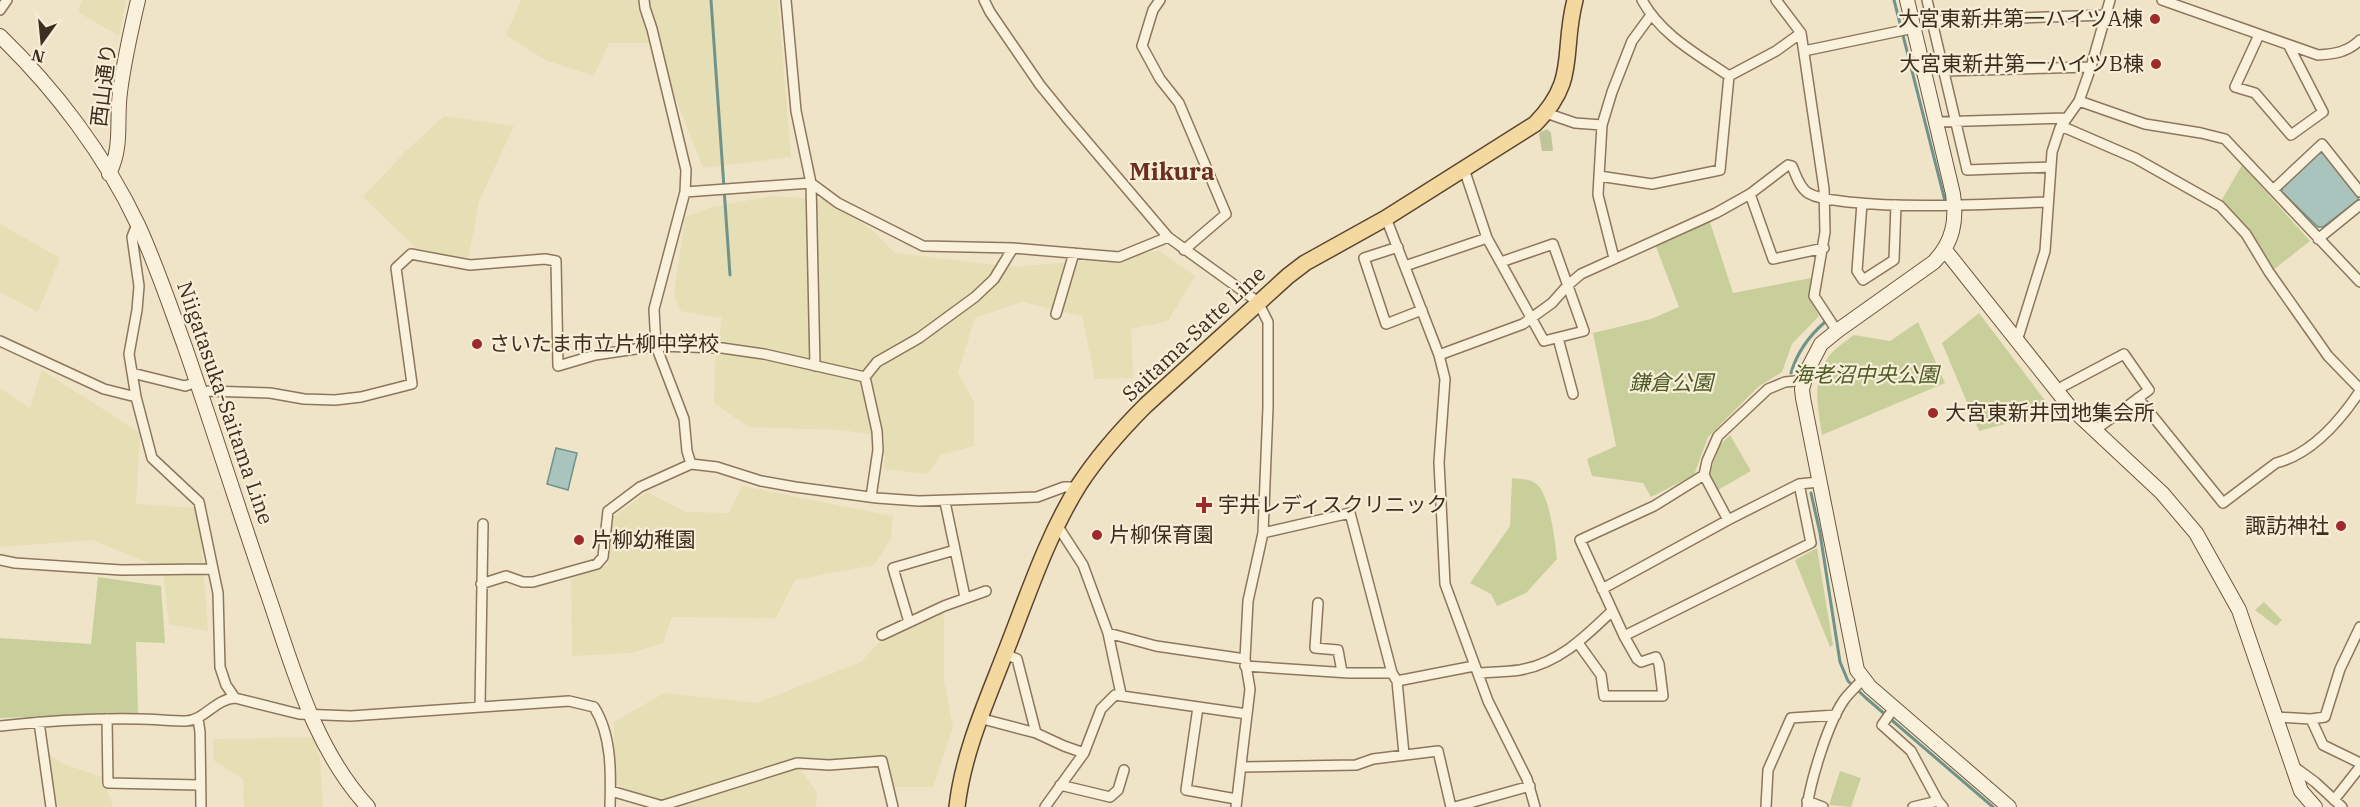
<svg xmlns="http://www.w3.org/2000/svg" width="2360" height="807" viewBox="0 0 2360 807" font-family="'IBM Plex Serif','Noto Sans JP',serif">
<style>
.farmland{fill:#e6deb5}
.green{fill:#c9cf9b}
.cemetery{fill:#bfc49a}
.water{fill:#a9c4bc;stroke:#6f938a;stroke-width:1.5}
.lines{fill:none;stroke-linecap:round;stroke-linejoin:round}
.stream{stroke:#6f938a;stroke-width:3}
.street-casing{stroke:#8d765c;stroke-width:12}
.secondary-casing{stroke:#6f573f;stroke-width:16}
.primary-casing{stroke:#5b4430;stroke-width:18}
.street{stroke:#faf1dc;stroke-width:9}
.secondary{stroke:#faf1dc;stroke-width:14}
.primary{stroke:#f3d9a0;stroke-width:15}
.poi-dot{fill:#9e2a2b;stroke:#f7eed8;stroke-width:2}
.labels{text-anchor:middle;stroke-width:4.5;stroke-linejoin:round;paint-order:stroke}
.poi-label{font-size:21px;fill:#3d2e20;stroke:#f7eed8;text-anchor:start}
.street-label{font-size:21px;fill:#3d2e20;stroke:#f7eed8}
.park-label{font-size:21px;font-style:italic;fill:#4d5a26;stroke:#f7eed8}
.quarter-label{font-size:24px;font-weight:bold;fill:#6b2e1e;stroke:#f7eed8}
</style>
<rect width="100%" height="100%" fill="#f0e4c8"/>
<!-- farmland -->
<path class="farmland" d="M82 0H126L119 36 78 12Z
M521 0H778L791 157 703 168 654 43H609L594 76 545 60 506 35Z
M444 116 514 126 479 201 468 261 415 247 363 197 405 152Z
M773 196 826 200 871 229 895 253 1014 267 1102 259 1160 251 1195 276 1168 321 1131 329 1133 378 1095 379 1082 316 1022 302 975 318 958 372 974 402V446L941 455 927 474 884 469 885 437 842 430 749 427 714 403 715 362 722 318 680 311 674 295 685 217 712 207Z
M0 224 60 258 38 312 0 292Z
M42 370 140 433 136 504 199 508 208 631 169 624 163 569 92 540 0 547V388L30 408Z
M742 486 893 516 891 539 874 565 795 580 776 618 672 617 663 643 631 653 572 656 571 578 608 565 612 518 647 492 686 512 729 513Z
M944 610V681L953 727 933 787H888L883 759 797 764 817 793 816 807H665L659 802 615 784 614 722 664 693 757 703 861 662 886 635Z
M315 737 320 759 323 807H244L243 779 213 760V739Z
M45 750 63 764 103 777 113 807H58Z"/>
<!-- green -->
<path class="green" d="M2242 165 2310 241 2272 271 2220 203Z
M1710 222 1733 293 1811 278 1810 299 1819 316 1792 344 1782 372 1758 387 1708 437 1694 475 1651 497 1643 483 1592 476 1587 459 1616 446 1593 333 1651 319 1679 307 1655 244Z
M1979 313 2053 411 1979 431 1942 343Z
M1918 322 1945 383 1822 435C1818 409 1811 379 1829 356 1835 348 1846 341 1854 335L1890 341Z
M1730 435 1751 471 1718 490 1709 475 1720 445Z
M1512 478C1519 479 1530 479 1535 483 1550 492 1555 542 1557 559L1526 593 1497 606 1491 594 1470 583 1510 526Z
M1817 548 1833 645 1830 647 1795 560Z
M98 577 161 586 165 643 136 642 138 713 0 718V638L91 644Z
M2264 602 2282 620 2276 626 2255 610Z
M1840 771 1861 778 1851 807 1829 805Z"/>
<!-- cemetery -->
<path class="cemetery" d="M1547 129 1551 133 1553 151H1542L1539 133Z"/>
<!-- water -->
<path class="water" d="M2318 153H2325L2358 194V200L2323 227H2318L2282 192V187Z
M556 448 577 453 568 490 547 484Z"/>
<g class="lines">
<!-- stream -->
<path class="stream" d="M711 0 730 275
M1894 0 1945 201
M1791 373C1797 352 1809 336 1825 322
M1811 493 1820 533 1840 662 1848 681 1866 698 1993 807"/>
<defs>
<path id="street" d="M644 0 645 8 652 29 686 170 685 192 654 309 656 346 684 419 687 451 691 464
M786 0 796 111 811 183 815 366
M984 0 990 12 1040 85 1066 117 1168 237 1258 302 1268 322V407L1263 533 1248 601 1245 659 1250 689 1236 807
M1160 0 1153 10 1142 46 1160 79 1179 103 1226 214 1184 250
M1642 0C1661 35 1697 54 1729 76L1720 170 1652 184 1599 176 1602 125 1612 92 1632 41 1651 15
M1776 0 1801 33 1824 189 1825 232 1814 296 1837 331
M1927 0 1967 170 2051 167
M2162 0 2318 55C2335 54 2348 52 2360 40
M0 10 7 0
M1932 21 2106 15
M2259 35 2235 87 2255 93 2291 135 2323 112 2289 46
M1804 51 1914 28
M1944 71 2091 67
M1729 76 1776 51 1801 33
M2079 101 2145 124 2201 133 2225 139 2360 282
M1546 113 1575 123 1602 125
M1936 122 2067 118
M2061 126 2135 158 2220 206 2246 234 2269 272 2328 356 2360 389
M1464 169 1487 238 1544 341 1584 331 1553 244 1501 262
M1599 176 1598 195 1614 258
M2273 190 2322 144 2360 192
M685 192 811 183 838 203 923 246 1013 248 1119 257 1168 237
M1750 194 1773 259 1824 248
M1862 203 1857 271 1863 280 1894 260 1896 205
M1386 218 1439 355 1445 379 1439 462 1445 584 1488 701 1527 779 1535 807
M137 224 132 237 139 286 137 310 129 354 136 397 152 458 199 502 218 593 220 667 226 685 235 698
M2318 239 2360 205
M1398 247 1364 258 1386 324 1422 310
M1405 266 1487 238
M1056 314 1074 253
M1558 338 1573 394
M0 341 104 389 136 397
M2017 341 2045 251 2052 152 2060 128 2079 101 2091 67 2110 0
M1439 355 1523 324 1552 303 1568 285 1581 274 1716 213 1750 194 1788 165 1792 166C1796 175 1799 187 1808 193 1820 200 1835 200 1848 202 1914 209 1981 204 2047 202
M132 373 185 386 197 382
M865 377 877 362 919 338 975 297 994 279 1013 248
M865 377 877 431 878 450 871 497
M2056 390 2124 354 2149 390 2094 431
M201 393 208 391 270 393 304 399 335 400 361 397 412 384 396 268 411 254 470 265 545 259 556 261 558 366 595 355 656 346 722 348 764 354 865 377
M2138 398 2223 503 2276 463C2312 454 2340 421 2360 391
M1704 475 1654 506 1580 540 1624 636 1811 543 1799 484 1819 482
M945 502 965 597
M1728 520 1704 475 1707 461 1718 436 1768 389 1785 382 1805 380
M1057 525 1083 565 1108 633 1121 694
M1263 533 1350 513 1392 673 1397 681 1404 754
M0 560 15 563 121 570 212 569
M481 584 506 576 523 582H533L597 564 603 557 608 511 640 487 691 464 717 467 761 481 795 487 877 498 919 501 1037 497 1064 487H1078
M1602 589 1728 520 1799 484
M1318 603 1315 648 1338 650 1342 672
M909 622 893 568 955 550
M1108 633 1156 646 1245 659
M882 635 944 606 986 591
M1578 643 1601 675 1604 696H1663L1659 664 1656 657 1641 662 1637 659 1624 636
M1005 654 1017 659 1036 733
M1245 666 1349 673H1392
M1478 673C1492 672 1506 672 1520 670 1559 663 1585 637 1612 611
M1397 681 1474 666
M480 706 483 524
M1198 707 1186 790 1236 799
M1894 708 1882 725 1911 751 1938 801
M2276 717 2311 719 2325 717 2340 669 2360 627
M979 718 1036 733 1064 746 1084 753
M107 719 108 783 199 785
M198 719 200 732 201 807
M2311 719 2323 745 2360 763
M39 722 51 807
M0 726C46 721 93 718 139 719 154 719 170 721 186 721 205 720 215 699 235 698L299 714 351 716 569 701 594 707C612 735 611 774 610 807
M2293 766 2315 782 2342 807
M1241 767 1356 765 1373 759 1438 751 1451 807
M1060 785 1110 797 1118 790 1124 770
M611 791 666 807
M2334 800 2360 767
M1807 801 1823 807
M664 805 797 763 829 765 882 761 893 807
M1045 807 1084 753 1101 709 1115 695 1247 714
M1455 807 1530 786
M1766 807 1768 770 1791 718 1836 715
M1807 807C1811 779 1828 723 1844 700 1849 693 1857 686 1863 679
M1913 807 1938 801 1943 807"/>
<path id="secondary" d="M1907 0 1953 194C1957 221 1953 242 1934 262L1837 331 1821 344 1808 369 1802 389 1803 398 1857 670 1870 687 2009 807
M0 36C55 89 105 155 138 225 156 264 170 306 185 347 213 428 239 511 267 592 293 667 313 747 368 807
M109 174C123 145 116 123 120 92 124 61 131 30 138 0
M1945 250 2069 406 2162 493 2196 533 2239 610 2301 791 2315 807"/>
<path id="primary" d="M957 807C963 754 985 705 1004 656 1027 598 1046 538 1079 485 1098 456 1121 430 1146 405L1288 276 1305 263 1386 218 1535 124C1579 79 1561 54 1575 0"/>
</defs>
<!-- street casing -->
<use href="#street" class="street-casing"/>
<!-- secondary casing -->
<use href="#secondary" class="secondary-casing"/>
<!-- primary casing -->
<use href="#primary" class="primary-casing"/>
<!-- street -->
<use href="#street" class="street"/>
<!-- secondary -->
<use href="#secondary" class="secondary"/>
<!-- primary -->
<use href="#primary" class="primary"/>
</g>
<!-- markers -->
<g class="poi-dot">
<circle cx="2155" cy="19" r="6"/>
<circle cx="2156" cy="64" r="6"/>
<circle cx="477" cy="344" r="6"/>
<circle cx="1933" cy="413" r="6"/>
<path d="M1201 496h6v6h6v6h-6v6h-6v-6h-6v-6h6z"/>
<circle cx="2341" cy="526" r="6"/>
<circle cx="1097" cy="535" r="6"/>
<circle cx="579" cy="540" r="6"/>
</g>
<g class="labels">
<!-- poi labels -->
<g class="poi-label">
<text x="2143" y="26" text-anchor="end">大宮東新井第一ハイツA棟</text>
<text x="2144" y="71" text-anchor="end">大宮東新井第一ハイツB棟</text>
<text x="489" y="351">さいたま市立片柳中学校</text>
<text x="1945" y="420">大宮東新井団地集会所</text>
<text x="1218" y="512">宇井レディスクリニック</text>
<text x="2329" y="533" text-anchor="end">諏訪神社</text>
<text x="1109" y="542">片柳保育園</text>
<text x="591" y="547">片柳幼稚園</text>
</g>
<!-- street labels -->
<g class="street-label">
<text transform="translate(104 85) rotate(-83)" y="7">西山通り</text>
<text transform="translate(1194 334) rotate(-43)" y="7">Saitama-Satte Line</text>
<text transform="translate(225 403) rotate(71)" y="7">Niigatasuka-Saitama Line</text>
</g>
<!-- park labels -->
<g class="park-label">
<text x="1865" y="382">海老沼中央公園</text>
<text x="1671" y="390">鎌倉公園</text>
</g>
<!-- quarter labels -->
<g class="quarter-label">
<text x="1172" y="180">Mikura</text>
</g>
</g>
<!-- north arrow -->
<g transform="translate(42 42) rotate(195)" stroke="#f7eed8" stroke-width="4.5" paint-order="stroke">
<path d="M0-4.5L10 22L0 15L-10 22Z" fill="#3d2e20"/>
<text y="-9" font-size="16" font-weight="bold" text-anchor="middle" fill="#3d2e20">N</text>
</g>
</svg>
